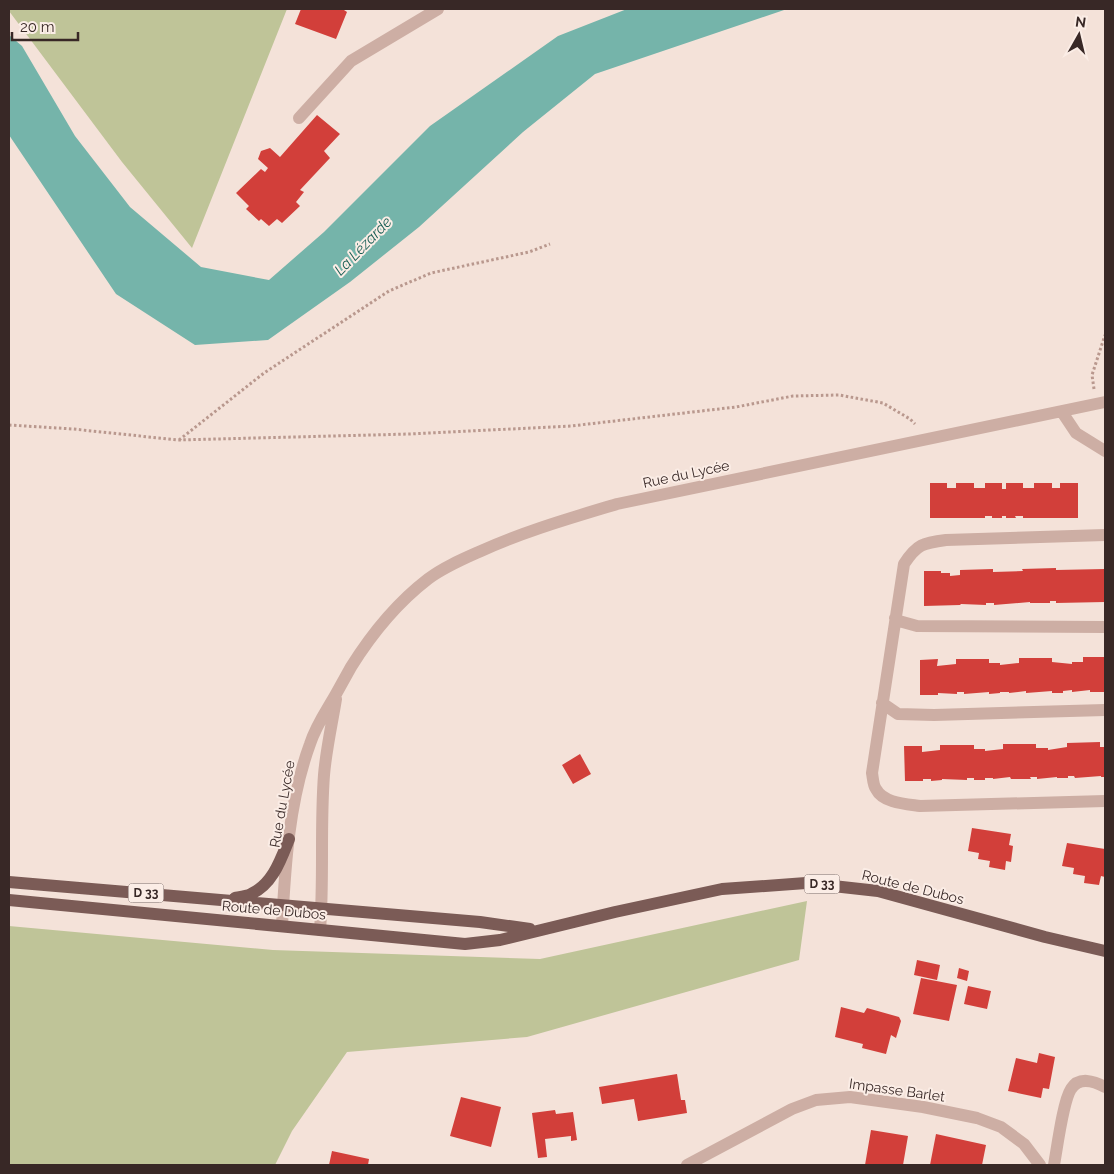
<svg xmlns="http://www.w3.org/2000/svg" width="1114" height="1174" viewBox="0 0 1114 1174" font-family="Raleway,sans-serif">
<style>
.green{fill:#bfc498}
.water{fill:#75b4aa}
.building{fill:#d23f3a}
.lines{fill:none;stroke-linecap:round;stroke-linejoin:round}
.path{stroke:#b9988e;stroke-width:3;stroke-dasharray:2.5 2.5;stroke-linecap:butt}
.minor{stroke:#cdaea4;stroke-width:12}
.major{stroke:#7b5b56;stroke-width:12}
.labels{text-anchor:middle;stroke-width:4;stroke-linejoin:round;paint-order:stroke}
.shield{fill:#fbede6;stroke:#726360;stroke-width:1}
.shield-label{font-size:12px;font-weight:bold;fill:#382826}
.street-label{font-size:14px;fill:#382826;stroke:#fbede6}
.water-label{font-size:15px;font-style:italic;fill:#185e54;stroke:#fbede6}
</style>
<rect width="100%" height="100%" fill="#f4e2d9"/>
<!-- green -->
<path class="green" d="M9 9H287L192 248 122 162 9 11Z
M807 901 799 960 527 1037 347 1052 292 1131 275 1165H9V926L273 950 540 959Z"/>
<!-- water -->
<path class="water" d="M627 9H787L595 74 523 132 419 227 350 282 268 340 195 345 116 294 9 135V35L22 46 75 136 130 207 201 267 269 280 324 232 430 126 558 36Z"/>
<!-- building -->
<path class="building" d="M301 9H344V10L347 12 336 39 295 24Z
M317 115 340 134 324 151 330 158 300 190 304 192 296 202 300 206 282 223 277 219 269 226 261 219 259 221 246 209 249 206 236 193 261 169 265 172 268 168 258 159 261 151 270 148 280 157Z
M930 483H947V488H956V483H974V488H985V483H1002V489H1006V483H1023V488H1034V483H1052V488H1060V483H1078V518H1023V516H1015L1016 518H1006V516H1002V518H992V516H985V518H930Z
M1056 568V570L1105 569V602L1056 603V601H1050V603H1030V602L994 605V603H986V605L961 604 960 605 924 606V571H941V573H950V576L960 575V570L993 569V572L1023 571 1022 569Z
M1083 657H1105V692H1090V690L1072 692V690L1063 691V693H1052V691L1026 693V691L1009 693V692H1000V693L989 694V692L964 694V692H957V694L938 693V695H920V660L938 659 937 666 956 664V659H989V663H1000V665L1019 663V658H1052V662L1072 664V662H1083Z
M1100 742V747H1105V777H1101V776L1075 778 1074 776H1068V778H1057V777L1037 779V777H1030L1031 779H1011L1010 777 993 779V778H985V780H974V778H967V780L942 779V780L931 781V779H923V781H905L904 746H922V752L940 750V745H974V749H985V751L1003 749V744H1036V748H1048V750L1067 747V743Z
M580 754 591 774 573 784 562 765Z
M972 828 1011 834 1009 845 1013 846 1011 862 1006 861 1005 870 989 867 990 861 978 859 979 853 968 851Z
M1067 843 1105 849V877L1101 876 1099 885 1084 883 1085 876 1073 874 1074 868 1062 866Z
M917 960 940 965 937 980 914 975Z
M959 968 969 971 967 981 957 978Z
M921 978 957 985 949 1021 913 1014Z
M968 986 991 991 987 1009 964 1004Z
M841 1007 864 1013 867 1008 899 1017 901 1021 896 1038 891 1035 886 1054 862 1048 863 1044 835 1037Z
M1039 1053 1055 1057 1049 1089 1043 1088 1041 1098 1008 1091 1016 1058 1037 1063Z
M677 1074 681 1100H685L687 1113 638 1121 634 1099 602 1104 599 1087Z
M461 1097 501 1107 491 1147 450 1136Z
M555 1110 556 1114 573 1112 577 1140 571 1141V1136L545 1139 547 1157 538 1158 532 1113Z
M871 1130 908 1136 903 1165H865Z
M936 1134 986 1145 982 1165H930Z
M332 1151 369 1159 368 1165H329Z"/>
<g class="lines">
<!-- path -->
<path class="path" d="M1094 389 1092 375 1105 335
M9 425 73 429 178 440 410 434 571 426 736 407 793 396 839 395 883 403 910 419 915 424
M179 440 264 373 389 291 431 273 529 252 550 244"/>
<!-- minor -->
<path class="minor" d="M299 118 351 61 438 9
M1062 412 1076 433 1105 451
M1105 535 946 540C923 543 917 544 904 564L872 773C873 778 873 785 876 789 883 803 906 804 920 806L1105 801
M895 618 899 621 917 626 1105 627
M882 703 898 714 934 715 1105 710
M282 926C285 866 289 801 310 744 316 725 327 710 336 694 341 685 346 676 351 667 371 635 398 602 428 579 444 567 463 559 481 551 525 531 571 518 617 504L1105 402
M320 930C324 878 320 827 324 775 326 750 332 724 336 699
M687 1165 792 1109 816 1100 850 1097 923 1107 977 1118 1001 1127 1024 1144 1040 1165
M1054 1165C1057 1149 1063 1101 1071 1089 1079 1076 1094 1081 1105 1087"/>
<!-- major -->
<path class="major" d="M9 882 480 922 530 929
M235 898C240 897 247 896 251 894 273 884 281 859 289 839
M9 900 465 944 500 940 615 912 722 889 806 883 878 891 1045 937 1105 951"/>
</g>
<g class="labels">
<!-- shield labels -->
<g class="shield">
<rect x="804.5" y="874.5" width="35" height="19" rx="4"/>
<rect x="128.5" y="883.5" width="35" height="19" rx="4"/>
</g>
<g class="shield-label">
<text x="822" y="888">D 33</text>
<text x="146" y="897">D 33</text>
</g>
<!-- street labels -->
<g class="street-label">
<text transform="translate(686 474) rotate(-12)" y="5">Rue du Lycée</text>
<text transform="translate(282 804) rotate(-80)" y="5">Rue du Lycée</text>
<text transform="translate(913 887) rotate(14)" y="5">Route de Dubos</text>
<text transform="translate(274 910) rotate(5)" y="5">Route de Dubos</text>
<text transform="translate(897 1090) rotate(8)" y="5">Impasse Barlet</text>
</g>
<!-- water labels -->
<g class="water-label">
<text transform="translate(363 246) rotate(-46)" y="5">La Lézarde</text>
</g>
</g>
<!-- border -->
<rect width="1114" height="1174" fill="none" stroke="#382826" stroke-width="20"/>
<!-- north arrow -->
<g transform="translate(1079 35) rotate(8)" stroke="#fbede6" stroke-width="4" paint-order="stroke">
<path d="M0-4L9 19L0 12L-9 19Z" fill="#382826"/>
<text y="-8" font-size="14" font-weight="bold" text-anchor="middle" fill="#382826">N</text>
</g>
<!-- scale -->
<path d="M12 32v8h66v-8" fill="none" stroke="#382826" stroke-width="2.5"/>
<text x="20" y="32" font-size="15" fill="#382826" stroke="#fbede6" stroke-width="4" paint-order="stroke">20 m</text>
</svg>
